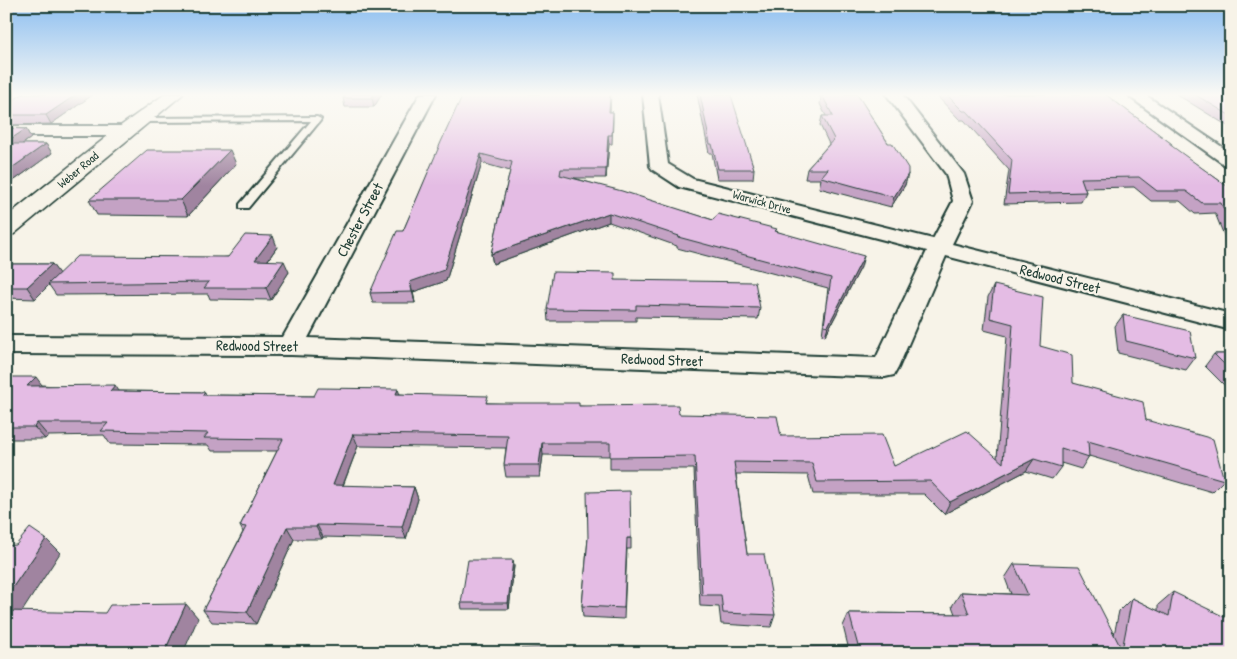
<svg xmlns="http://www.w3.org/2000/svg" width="1237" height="659" viewBox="0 0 1237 659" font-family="'Patrick Hand',sans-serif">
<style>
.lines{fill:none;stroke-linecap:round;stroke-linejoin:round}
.service-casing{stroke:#1f3d34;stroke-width:4}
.minor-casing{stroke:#1f3d34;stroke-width:4}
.secondary-casing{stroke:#1f3d34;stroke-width:3}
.service{fill:#f7f3e8;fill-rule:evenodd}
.minor{fill:#f7f3e8;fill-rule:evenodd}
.secondary{fill:#f7f3e8;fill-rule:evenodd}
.wall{fill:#c4a2c4;stroke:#1f3d34}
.shaded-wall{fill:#a084a0;stroke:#1f3d34}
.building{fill:#e4bce4;stroke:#1f3d34}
.labels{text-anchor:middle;stroke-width:4.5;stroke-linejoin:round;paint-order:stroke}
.far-street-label{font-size:12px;fill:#1f3d34;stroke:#f7f3e8}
.street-label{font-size:15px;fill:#1f3d34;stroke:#f7f3e8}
</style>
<rect width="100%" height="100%" fill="#f7f3e8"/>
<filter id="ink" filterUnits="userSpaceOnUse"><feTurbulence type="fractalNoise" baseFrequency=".02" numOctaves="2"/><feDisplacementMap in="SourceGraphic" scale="10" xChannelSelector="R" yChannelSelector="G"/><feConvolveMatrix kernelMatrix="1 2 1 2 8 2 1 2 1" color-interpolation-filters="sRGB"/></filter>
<g filter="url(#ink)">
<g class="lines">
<defs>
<path id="service" d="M317 117 321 119 320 121 248 208H240V204L311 121 140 122 136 120 140 118Z"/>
<path id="minor" d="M420 94H436L308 338 876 358 927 251 679 187 653 170 650 166 643 94H658L668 164 693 179 933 239 953 201 946 174 886 94H902L964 174 973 201 952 244 1231 314V330L946 256 898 368 894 375 885 377 291 355 6 354V336L283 337Z
M1128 94H1144L1231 153V166L1225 165 1130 97Z
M6 126H125L131 127 133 131 131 135 125 136H6Z"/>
<path id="secondary" d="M165 94H183L14 234 6 236V217L119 127Z"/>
</defs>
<!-- service casing -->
<use href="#service" class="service-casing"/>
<!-- minor casing -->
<use href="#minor" class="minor-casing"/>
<!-- secondary casing -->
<use href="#secondary" class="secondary-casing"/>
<!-- service -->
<use href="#service" class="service"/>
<!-- minor -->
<use href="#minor" class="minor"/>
<!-- secondary -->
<use href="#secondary" class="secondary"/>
</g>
<!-- wall -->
<path class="wall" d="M94 94 51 124 6 125V104Z
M382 94 374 107H345L343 98Z
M463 94H611L610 112H613V121L612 144H609L606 178H574L713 220 776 231 861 267 825 336 822 335 828 288 677 248V246L609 222 493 264 491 254 510 171 482 163 446 281 413 292 415 303H373L370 293 403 231Z
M697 94H727L754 169 753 179H717L712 153H709Z
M818 94H857L908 174 905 185 891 207 819 188 821 179H805L807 169 829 144 820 125 822 116H826L820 104 821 98Z
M935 94H1105L1172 144 1171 146 1231 189V243L1225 238 1215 213 1195 214 1180 201H1151L1134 187 1084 188 1086 192 1081 202 1004 204 1009 170 964 120H960Z
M1176 94H1231V128Z
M6 128 26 129 31 138 23 144H46L52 153 12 182H6Z
M236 164 188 216 97 215 89 200Z
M277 247 268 260 289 272 271 300 210 299 208 294 56 295 49 285 35 299 6 298V264H52L58 274 228 257Z
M615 280 760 308 758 319 636 317V321H548L547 309Z
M994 285 1040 346 1073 383 1146 420 1224 480 1212 492 1089 456 1081 469 1061 463V467L1052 479 1026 471 944 514 924 494H813L808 475 736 474 747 554 775 615 771 627 721 624 719 607 700 606 694 469H610V456L543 455 540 477H506L504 465 506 448 358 446 343 486 414 487 418 499 406 539 323 537 322 539H294L256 624 212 622 203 610 243 532 240 526 277 451H212L208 445 110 444 104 435 48 436 45 439H6V377L42 385 119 391 205 392 206 395 314 396 400 394 489 403 579 406 679 414 781 436 894 466 997 458 1007 336 984 330 988 297Z
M1123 315 1195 358 1186 370 1118 353 1115 326Z
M1214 354H1231V392L1205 366Z
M588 538H631V549H627L624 619 583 617 582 606Z
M1014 564 1114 635 1119 611 1132 598 1158 611V605L1173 592 1231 653 806 651 808 647 848 646 843 626 849 613 955 614 952 606 961 592 1011 594 1005 578Z
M514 566 509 609H462L461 603Z"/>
<!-- shaded-wall -->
<path class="shaded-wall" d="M6 94H16L6 99Z
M77 94H94L51 124 46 115Z
M374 94H382L374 107 372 98Z
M26 129 31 138 9 153 6 148V142Z
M608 135 609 144 606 178V169Z
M46 144 52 153 12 182 6 172Z
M230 150 236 164 188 216 181 200Z
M481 154 482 163 446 281 413 292 415 303 410 282Z
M908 174 905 185 891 207 894 197Z
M609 213V222L493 264 491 254Z
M273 236 277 247 260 271 255 260Z
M864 256 861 267 825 336 828 326Z
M284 261 289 272 271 300 266 288Z
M52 264 60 275 48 284 49 285 35 299 27 287Z
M36 377 45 389 27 386Z
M115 385 123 397 110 391Z
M398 389 402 401 396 394Z
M37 423 48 436 45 439 34 427Z
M353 434 358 446 338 498 333 485Z
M542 443 543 455 540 477 539 465Z
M1034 459 1026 471 944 514 950 502Z
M414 487 418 499 406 539 402 527Z
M317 525 323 537 322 539 316 527Z
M287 527 294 539 256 624 247 612Z
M46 539 60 553 14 624 6 618V597Z
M513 560 514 566 509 609 508 603Z
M186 604 198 618 183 653H164Z"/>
<!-- building -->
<path class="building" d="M23 94H77L46 115H6V104Z
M346 94H374L372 98H343Z
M463 94H610L609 112H613L612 135H608L606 169H561L560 175 622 191 713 220 718 214 777 229 775 231 864 256 828 326 824 325 831 278 678 237 679 236 609 213 491 254 512 162 481 154 444 270 410 282 412 292 370 293 397 231H403L441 142Z
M700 94H727V95H731L754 169H718L712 144H710Z
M825 94H857L888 143H892L908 168V174L894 197 821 177 828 169H807L834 139 822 116H833L822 95H825Z
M946 94H1105L1172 144H1169L1231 189V225L1221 203H1202L1186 191H1157L1139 177 1081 178 1086 192 1008 194 1012 160 967 111H963Z
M1194 94H1231V116Z
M6 128 26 129 6 142Z
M6 144H46L6 172Z
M147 150H230L181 200H89Z
M245 235 273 236 255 260 284 261 266 288H204L209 282 48 284 77 256 228 257Z
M6 264H52L27 287H6Z
M553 272 615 273V280L755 282 760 308 636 305V310L547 309Z
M994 285 1043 297 1040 346 1072 355 1073 383 1143 402 1146 420 1213 439 1224 480 1088 441 1089 457 1061 448V467L1034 459 950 502 930 481 817 482 812 463 734 462 747 554H764L775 615 723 613 721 595H702L695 456 610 457V443H542L539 465H504L508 436 353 434 333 485 414 487 402 527 317 525 316 527H287L247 612 203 610 246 527 240 526 283 439 204 438 208 433 101 431 108 423H37L34 427H6V377H36L27 386 115 385 110 391 205 392 202 395 314 396 318 388 398 389 396 394 488 396 486 403H579V406L678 405 679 414 777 416 781 436 882 435 894 466 967 431 1003 463 1013 324 990 318Z
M1123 315 1190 331 1195 358 1126 341Z
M1214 354H1231V371Z
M630 491 631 538H627L624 608 582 606 588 538 587 492Z
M30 528 46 539 6 597V546L16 545Z
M468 560H513L508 603H461Z
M1014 564 1079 566 1122 650 1132 598 1169 616 1173 592 1231 620V653H600L808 651V647L858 646 849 613 969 614 961 592 1028 595Z
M186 604 164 653H6V611L105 613 110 605Z
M563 647V653H463V651Z"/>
</g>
<!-- sky -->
<linearGradient id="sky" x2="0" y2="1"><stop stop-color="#8cbef0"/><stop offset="0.51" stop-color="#fbfaf5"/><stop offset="1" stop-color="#fbfaf5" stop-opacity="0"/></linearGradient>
<rect width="1237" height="186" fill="url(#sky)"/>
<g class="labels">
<!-- far-street labels -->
<g class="far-street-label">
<text transform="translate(78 170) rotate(-40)" y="4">Weber Road</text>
<text transform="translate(762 202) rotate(15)" y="4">Warwick Drive</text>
</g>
<!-- street labels -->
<g class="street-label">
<text transform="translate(360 220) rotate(-62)" y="5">Chester Street</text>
<text transform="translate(1060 279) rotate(14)" y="5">Redwood Street</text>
<text transform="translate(257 346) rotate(1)" y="5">Redwood Street</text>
<text transform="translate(662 360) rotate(2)" y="5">Redwood Street</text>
</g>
</g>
<!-- margin -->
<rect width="1237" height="659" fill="none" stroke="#f7f3e8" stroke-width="25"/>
<rect x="12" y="12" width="1212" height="634" fill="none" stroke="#1f3d34" stroke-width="2" filter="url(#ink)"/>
</svg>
